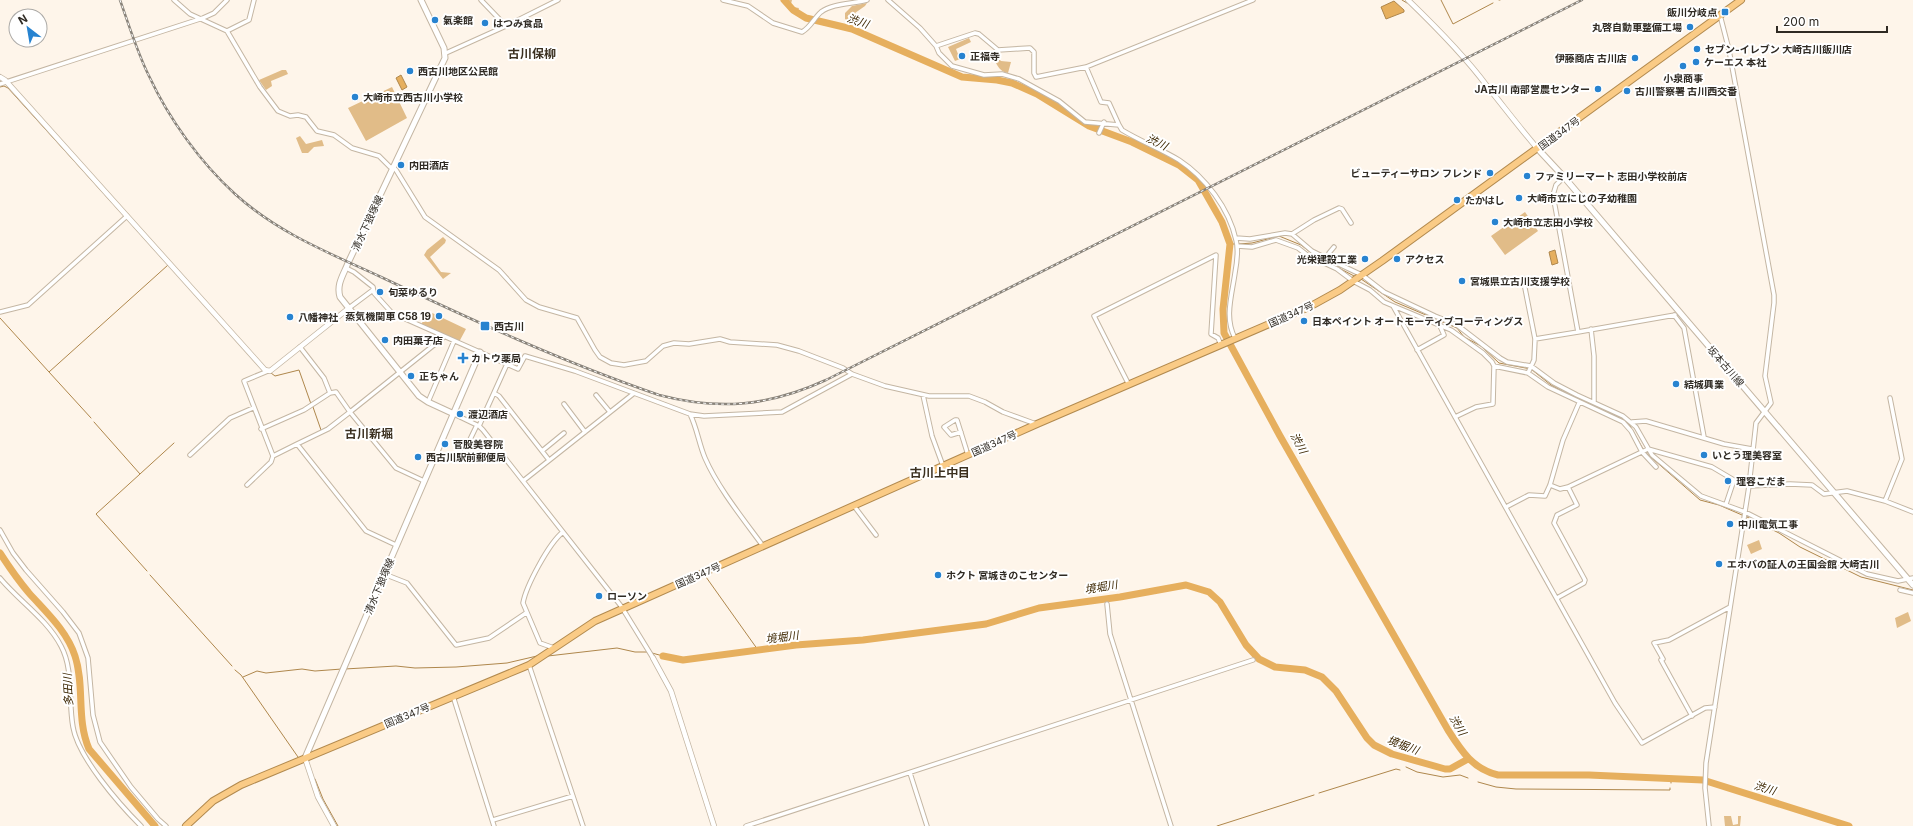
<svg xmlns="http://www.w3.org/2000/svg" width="1913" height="826" viewBox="0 0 1913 826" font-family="Inter,'Noto Sans JP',sans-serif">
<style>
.green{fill:#e1bc88}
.water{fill:#e6af5e;stroke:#af874c}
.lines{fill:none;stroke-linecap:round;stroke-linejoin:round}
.stream{stroke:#af874c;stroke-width:1}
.river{stroke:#e6af5e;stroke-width:7}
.minor-casing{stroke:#c4b6a3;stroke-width:5.5}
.tertiary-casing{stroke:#c4b6a3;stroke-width:6}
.secondary-casing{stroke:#c4b6a3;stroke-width:7}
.trunk-casing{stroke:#b28a4f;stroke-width:8}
.minor{stroke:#fff;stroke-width:3.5}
.tertiary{stroke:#fff;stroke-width:4.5}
.secondary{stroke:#fff;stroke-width:5}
.trunk{stroke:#facb86;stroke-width:6}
.rail-casing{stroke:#89837a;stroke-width:2.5}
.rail{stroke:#fff;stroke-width:1;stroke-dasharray:3;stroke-linecap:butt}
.poi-dot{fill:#2783d0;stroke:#fff;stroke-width:1.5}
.labels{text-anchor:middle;stroke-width:4;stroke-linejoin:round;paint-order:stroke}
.poi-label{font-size:10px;font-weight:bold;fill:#2f2a23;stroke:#fff;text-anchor:start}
.street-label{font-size:10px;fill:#2f2a23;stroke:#fff}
.water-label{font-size:11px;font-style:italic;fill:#3d2702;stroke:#fff}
.quarter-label{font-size:12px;font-weight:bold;fill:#3b3020;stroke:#fff}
</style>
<rect width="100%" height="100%" fill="#fef5ea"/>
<!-- green -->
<path class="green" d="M781 0H792L791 4 793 7 799 8 798 11 794 13 790 11Z
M867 3 865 6 855 13 859 21C855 26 850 22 845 19V13L852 6Z
M969 38 971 42 956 49 960 59 955 61 948 47Z
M994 52 1001 53 999 59 1001 61 1011 62 1008 73C997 71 997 62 991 54Z
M282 70H286L288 74 271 81 272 86 266 90 259 80Z
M392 87 407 118 366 141 348 108Z
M300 136 306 144 322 140 324 146 314 147 308 153H302L296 138Z
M1525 212 1538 231 1505 255 1491 236Z
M443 237 446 240 445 243 430 257 441 272 451 273 443 279 424 255 427 250Z
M428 311 466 329 459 342 421 325Z
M1759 540 1762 549 1751 554 1747 545Z
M1908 612 1911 621 1897 628 1895 618Z
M1724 816H1731L1733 825 1738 824V816H1741L1740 826H1725Z"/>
<!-- water -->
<path class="water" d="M1394 1 1404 10V12L1386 19 1381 7Z
M401 75 407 87 402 90 396 78Z
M1555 250 1558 263 1552 265 1549 252Z"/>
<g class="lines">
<!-- stream -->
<path class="stream" d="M1402 0 1407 3
M1441 0 1453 24 1493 3
M1499 0H1500
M0 87 4 86 8 88 124 216
M1230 244H1235
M1239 244 1252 243 1279 236 1301 245 1314 255 1356 277
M1361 279 1395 302 1457 328 1464 337 1481 346 1499 363 1531 369 1551 385 1564 392 1626 420
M0 318 49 372
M271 373 275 376 299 370 311 404
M313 407 321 430
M91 418 49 372 168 265 133 226
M94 422 140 474 96 514 147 571
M1629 424 1643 449
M1645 452 1700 500 1719 505 1742 515
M140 474 174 443
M1745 516 1779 533 1800 547 1861 577 1913 590
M150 575 232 666
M706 577 758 650
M652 653 663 656
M548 656 617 648 635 652H647
M345 669 396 666 415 668 456 667 507 663 537 656
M235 670 241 675 298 757
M243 677 257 671 266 673 302 669 315 671 342 669
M1406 767 1417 772 1443 777 1460 775 1468 778
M315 779 323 799 338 826
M1478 782 1496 787 1516 789 1670 790V788
M1671 783V778
M1319 793 1396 769 1400 770
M1217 826 1314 795"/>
<!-- river -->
<path class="river" d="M784 0 793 10 806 18 852 29 962 77 997 80 1012 83 1037 94 1089 126 1132 142 1179 165 1198 180 1222 222 1230 244 1223 309 1224 333 1280 436 1448 730C1462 752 1473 769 1498 775H1589L1703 780 1849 826
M0 553C9 567 18 580 29 593 46 612 67 631 75 656 85 686 76 719 89 749L155 826
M663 656 683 660 796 645 863 640 986 624 1039 608 1120 597 1186 585 1209 592 1220 602 1246 645 1259 659 1275 667 1305 670 1322 677 1336 691 1367 738 1374 745 1392 754 1445 769H1450L1468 759"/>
<defs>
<path id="minor" d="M174 0 190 14 227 31 260 87 278 111 290 116 298 115 306 117 317 131 334 135 352 148 379 156 390 167H393L396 170 425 217 499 270 526 300 539 307 577 318 595 350 600 357 611 363 624 365 646 361 663 346 674 343 689 344 720 339 730 342 777 345 799 351 843 368 852 374 885 386 929 396H969L985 402 1003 412 1036 424
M481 0 506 26
M723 0 748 6 773 23 802 32C811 27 814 18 821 12 833 3 853 4 867 0
M888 0 920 28 936 46 939 53 952 66 984 75 1002 74 1019 79 1059 101 1085 122 1119 125 1122 130C1140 141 1161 149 1179 160 1205 177 1229 208 1236 240 1239 250 1237 262 1235 273 1232 295 1224 318 1235 338
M227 31 249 20 254 0
M936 46 975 33 979 34 998 50 1030 48 1034 52V73L1036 77 1086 67 1253 0
M446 53 506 26 558 0
M1086 67 1101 102 1109 103 1119 125
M0 84 203 18 214 13 227 0
M1099 133 1104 122
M1292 234 1314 220 1339 208 1342 209 1351 223
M1236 238 1250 239 1285 233 1292 234 1312 251 1328 259
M1237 246 1252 247 1276 240 1298 248 1307 255 1337 269 1353 281 1370 290 1384 302 1451 330 1483 353 1492 362 1494 366 1528 373 1548 387 1623 422 1631 431 1642 452 1656 467
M1334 247 1329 253 1328 259 1362 275 1384 292 1435 316 1457 325 1500 358 1507 362 1531 366 1554 383 1577 395 1623 416 1636 427 1652 455 1701 496 1745 512 1867 574 1898 581 1913 578
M346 268 354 272 373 287 374 293 392 313 518 369 525 356 575 371 690 414 704 416 782 412 852 374
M1523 278 1535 339
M1393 306 1615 703 1642 743 1705 708 1715 707
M349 308 373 290
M0 312 28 305 127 216
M1674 315 1684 328 1704 437
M1591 329 1594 356V402
M1578 332 1675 315
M300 347 324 378 330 393
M1417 350 1444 335 1440 326
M1528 373 1534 360 1535 339 1578 332 1553 195 1556 185 1564 177
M1129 385 1094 316 1216 255 1211 334 1218 338 1221 345
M494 393 499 396 549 460
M596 395 610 412
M923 395 932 436 943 466
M428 402 454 341
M564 404 585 432
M454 414 479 426 483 430 621 606 653 658
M690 414C697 428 699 444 705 458 718 488 744 520 763 546
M1455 417 1476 407 1493 404 1494 366
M1632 422 1646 421 1724 444 1752 449
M479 426 507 364
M261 429 304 410 330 393 336 392 350 412 444 337
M961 432 951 435 944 427 955 420H957L968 455
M542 451 564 433
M190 455 230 418 253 408
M273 456 297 444
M462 456 477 425
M523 481 633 394
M247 485 271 462 273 456 244 381 268 371
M1550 485 1560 489 1568 487
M1885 501 1902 459 1890 398
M1726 504 1734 480
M854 506 876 535
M1506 507 1529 495 1545 496 1550 485 1563 440 1579 403
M0 530 13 553 26 570 63 612 79 633 88 658 93 715 100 742 131 787 158 819 166 826
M396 545 366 531 297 444 328 429 350 412 396 468 424 481
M384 574 407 583 456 645 489 638 526 613
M0 578C19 601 47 619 61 646 74 670 68 701 73 727 78 757 119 804 141 826
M1900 590 1913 593
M1557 598 1584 583 1585 580 1554 523 1557 515 1577 505 1568 487 1648 449 1712 467 1734 480 1749 486 1790 484 1812 485 1824 494 1847 491 1885 501 1913 512
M1107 604 1110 634 1171 826
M554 648 540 643 523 603C526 586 549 543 563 532
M529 665 583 826
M453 696 494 826
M1692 716 1661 660 1663 659 1654 643 1669 640 1730 607
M910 773 927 826
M493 820 573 796
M746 826 1253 660
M1709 826 1705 788 1706 763 1749 486 1756 423 1771 403 1765 376 1774 303V295L1729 50 1720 15"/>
<path id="tertiary" d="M1408 0C1436 27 1464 55 1487 86 1504 107 1520 128 1537 148
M0 77 5 80 265 370 270 371 349 308
M653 658 671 691 714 826
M305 758 318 797 334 826"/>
<path id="secondary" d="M421 0 444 48 445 58 348 263C344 274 336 284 340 297L419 396 428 402 454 414
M1537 148 1564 177 1913 585
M305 758 480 352"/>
<path id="trunk" d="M186 826 213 801 241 785 529 665 595 621 622 609 1037 424 1311 306 1340 290 1382 261 1741 0"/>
</defs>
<!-- minor casing -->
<use href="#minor" class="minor-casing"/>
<!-- tertiary casing -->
<use href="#tertiary" class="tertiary-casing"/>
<!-- secondary casing -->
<use href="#secondary" class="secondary-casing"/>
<!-- trunk casing -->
<use href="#trunk" class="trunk-casing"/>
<!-- minor -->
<use href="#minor" class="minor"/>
<!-- tertiary -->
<use href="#tertiary" class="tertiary"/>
<!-- secondary -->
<use href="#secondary" class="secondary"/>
<!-- trunk -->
<use href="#trunk" class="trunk"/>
<defs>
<path id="rail" d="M120 0C129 25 137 52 149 76 169 119 200 162 235 194 278 233 329 253 381 277 472 320 563 362 659 395 720 411 769 406 826 380L1582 0"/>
</defs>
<!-- rail casing -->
<use href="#rail" class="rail-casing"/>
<!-- rail -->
<use href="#rail" class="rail"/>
</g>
<!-- markers -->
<g class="poi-dot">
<rect x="1721" y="8" width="8" height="8" rx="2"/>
<circle cx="435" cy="20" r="4"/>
<circle cx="485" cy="23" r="4"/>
<circle cx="1690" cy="27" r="4"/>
<circle cx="1697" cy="49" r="4"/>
<circle cx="962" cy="56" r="4"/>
<circle cx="1635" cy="58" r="4"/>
<circle cx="1696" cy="62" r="4"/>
<circle cx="1683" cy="66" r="4"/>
<circle cx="410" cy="71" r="4"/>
<circle cx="1598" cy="89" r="4"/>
<circle cx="1627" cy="91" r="4"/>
<circle cx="355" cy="97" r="4"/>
<circle cx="401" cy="165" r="4"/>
<circle cx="1490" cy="173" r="4"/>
<circle cx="1527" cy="176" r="4"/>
<circle cx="1519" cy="198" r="4"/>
<circle cx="1457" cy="200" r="4"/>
<circle cx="1495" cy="222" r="4"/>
<circle cx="1365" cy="259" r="4"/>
<circle cx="1397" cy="259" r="4"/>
<circle cx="1462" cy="281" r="4"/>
<circle cx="380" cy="292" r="4"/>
<circle cx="439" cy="316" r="4"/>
<circle cx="290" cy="317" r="4"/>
<circle cx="1304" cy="321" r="4"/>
<rect x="480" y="321" width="10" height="10" rx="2"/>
<circle cx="385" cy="340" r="4"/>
<path d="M461 352h4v4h4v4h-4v4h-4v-4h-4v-4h4z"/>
<circle cx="411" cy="376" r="4"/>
<circle cx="1676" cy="384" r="4"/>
<circle cx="460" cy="414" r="4"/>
<circle cx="445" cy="444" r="4"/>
<circle cx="1704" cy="455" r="4"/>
<circle cx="418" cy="457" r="4"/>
<circle cx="1728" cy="481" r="4"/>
<circle cx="1730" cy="524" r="4"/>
<circle cx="1719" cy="564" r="4"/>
<circle cx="938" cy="575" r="4"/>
<circle cx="599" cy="596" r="4"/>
</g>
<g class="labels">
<!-- poi labels -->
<g class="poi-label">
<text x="1717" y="16" text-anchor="end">飯川分岐点</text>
<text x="443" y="24">氣楽館</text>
<text x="493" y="27">はつみ食品</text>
<text x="1682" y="31" text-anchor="end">丸啓自動車整備工場</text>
<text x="1705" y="53">セブン-イレブン 大崎古川飯川店</text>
<text x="970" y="60">正福寺</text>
<text x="1627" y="62" text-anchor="end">伊藤商店 古川店</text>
<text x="1704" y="66">ケーエス 本社</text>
<text x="418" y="75">西古川地区公民館</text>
<text x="1683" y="82" text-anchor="middle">小泉商事</text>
<text x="1590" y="93" text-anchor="end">JA古川 南部営農センター</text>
<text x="1635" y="95">古川警察署 古川西交番</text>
<text x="363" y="101">大崎市立西古川小学校</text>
<text x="409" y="169">内田酒店</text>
<text x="1482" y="177" text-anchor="end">ビューティーサロン フレンド</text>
<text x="1535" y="180">ファミリーマート 志田小学校前店</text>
<text x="1527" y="202">大崎市立にじの子幼稚園</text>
<text x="1465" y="204">たかはし</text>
<text x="1503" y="226">大崎市立志田小学校</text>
<text x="1357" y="263" text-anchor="end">光栄建設工業</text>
<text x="1405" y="263">アクセス</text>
<text x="1470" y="285">宮城県立古川支援学校</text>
<text x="388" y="296">旬菜ゆるり</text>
<text x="431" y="320" text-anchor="end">蒸気機関車 C58 19</text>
<text x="298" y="321">八幡神社</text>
<text x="1312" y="325">日本ペイント オートモーティブコーティングス</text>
<text x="494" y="330">西古川</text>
<text x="393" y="344">内田菓子店</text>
<text x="471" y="362">カトウ薬局</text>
<text x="419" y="380">正ちゃん</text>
<text x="1684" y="388">結城興業</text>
<text x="468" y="418">渡辺酒店</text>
<text x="453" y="448">菅股美容院</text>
<text x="1712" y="459">いとう理美容室</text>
<text x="426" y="461">西古川駅前郵便局</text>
<text x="1736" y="485">理容こだま</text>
<text x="1738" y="528">中川電気工事</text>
<text x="1727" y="568">エホバの証人の王国会館 大崎古川</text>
<text x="946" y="579">ホクト 宮城きのこセンター</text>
<text x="607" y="600">ローソン</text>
</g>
<!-- street labels -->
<g class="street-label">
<text transform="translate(1559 133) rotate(-36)" y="4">国道347号</text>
<text transform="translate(367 223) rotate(-65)" y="4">清水下狼塚線</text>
<text transform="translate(1291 314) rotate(-24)" y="4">国道347号</text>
<text transform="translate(1726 366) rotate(49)" y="4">坂本古川線</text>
<text transform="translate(994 443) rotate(-24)" y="4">国道347号</text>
<text transform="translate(698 575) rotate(-24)" y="4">国道347号</text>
<text transform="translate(379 586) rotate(-67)" y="4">清水下狼塚線</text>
<text transform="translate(407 715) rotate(-23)" y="4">国道347号</text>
</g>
<!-- water labels -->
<g class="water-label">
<text transform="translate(858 21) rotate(19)" y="4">渋川</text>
<text transform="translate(1157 142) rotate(26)" y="4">渋川</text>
<text transform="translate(1299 443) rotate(61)" y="4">渋川</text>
<text transform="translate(1101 587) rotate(-9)" y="4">境堀川</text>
<text transform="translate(782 637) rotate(-7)" y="4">境堀川</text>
<text transform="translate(68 690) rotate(-93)" y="4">多田川</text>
<text transform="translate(1458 725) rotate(59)" y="4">渋川</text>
<text transform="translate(1403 745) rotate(20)" y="4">境堀川</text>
<text transform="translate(1765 788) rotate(17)" y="4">渋川</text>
</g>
<!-- quarter labels -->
<g class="quarter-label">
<text x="532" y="58">古川保柳</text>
<text x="369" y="438">古川新堀</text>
<text x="940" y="477">古川上中目</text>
</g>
</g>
<!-- north arrow -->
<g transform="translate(28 28) rotate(329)"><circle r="19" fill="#ffffff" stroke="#acaaa7"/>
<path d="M0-3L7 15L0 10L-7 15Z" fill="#2783d0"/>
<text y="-6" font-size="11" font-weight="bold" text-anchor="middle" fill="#2f2a23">N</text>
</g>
<!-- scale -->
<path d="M1777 26v6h110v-6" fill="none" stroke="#2f2a23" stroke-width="2"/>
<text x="1783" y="26" font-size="12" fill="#2f2a23" stroke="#ffffff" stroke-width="3" paint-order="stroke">200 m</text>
</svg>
